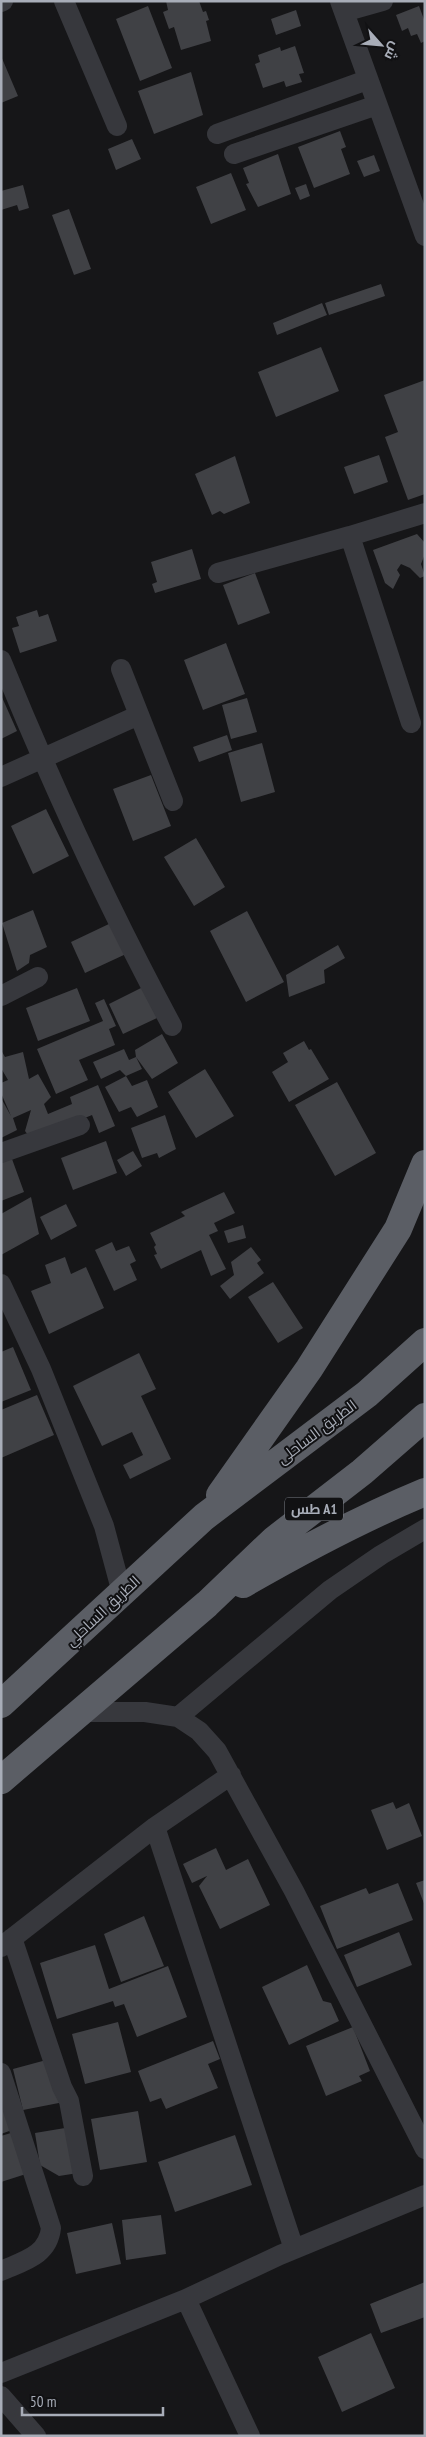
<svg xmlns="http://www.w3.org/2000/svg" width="426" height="2437" viewBox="0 0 426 2437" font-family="'PT Sans Narrow',Cairo,sans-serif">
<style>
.building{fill:#404145}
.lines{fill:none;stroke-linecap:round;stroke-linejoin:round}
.minor{stroke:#37383d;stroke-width:20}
.trunk{stroke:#5b5e65;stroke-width:28}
.labels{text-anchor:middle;stroke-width:4;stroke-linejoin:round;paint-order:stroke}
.shield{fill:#111113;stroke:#7b7e86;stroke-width:1}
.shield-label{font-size:14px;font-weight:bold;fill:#a8adb8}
.street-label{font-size:15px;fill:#a8adb8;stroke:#111113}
</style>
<rect width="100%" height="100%" fill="#161618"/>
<!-- building -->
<path class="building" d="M166 1H199L203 12 206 11 209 20 206 21 211 41 181 50 174 27 169 29 163 12 168 10Z
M148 6 172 68 140 81 116 19Z
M419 6 425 22V41L421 43 417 34 411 36 408 28 402 31 396 15Z
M296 10 301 26 276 35 271 19Z
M295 46 304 73 299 74 302 82 286 87 284 81 263 88 255 64 260 62 258 55 280 47 281 51Z
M1 56 18 96 1 103Z
M191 72 203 115 154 134 138 91Z
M340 131 346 147 341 149 350 174 314 188 298 147Z
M132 139 141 159 116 170 108 149Z
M278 154 291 194 258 207 246 184 249 183 243 168Z
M374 155 380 171 364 177 357 161Z
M231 173 246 210 211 224 196 187Z
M306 184 310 196 300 200 295 188Z
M23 185 29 208 19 211 17 205 1 210V191Z
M69 209 91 269 74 275 52 215Z
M381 284 385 296 329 315 325 303Z
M322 303 327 315 277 335 273 323Z
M321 347 339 391 276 417 258 372Z
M425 380V494L408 500 385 437 398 432 384 395Z
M379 455 388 482 354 494 344 467Z
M235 456 250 503 224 514 220 511 212 515 195 474Z
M417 534 425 543V554L421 564 425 576 420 578 410 568 401 564 397 570 400 575 393 589 385 583 373 550Z
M192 549 201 579 155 593 152 584 157 582 151 562Z
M255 573 270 613 238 625 223 585Z
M37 610 39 617 48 614 57 641 20 653 12 628 19 626 16 617Z
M226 643 245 694 203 710 184 660Z
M1 695 17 731 1 739Z
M247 698 257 732 231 739 222 705Z
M227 735 232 750 199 762 193 747Z
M262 743 275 792 241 802 228 753Z
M151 775 171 826 133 841 113 789Z
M46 809 69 856 33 874 11 826Z
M196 838 225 887 194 906 164 857Z
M33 910 47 947 30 955 29 963 17 971 2 923Z
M247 911 284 982 246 1002 210 931Z
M111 923 126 954 85 973 71 942Z
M338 945 345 958 324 970 325 983 289 997 286 975Z
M143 987 157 1018 123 1034 109 1004Z
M77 988 90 1021 38 1041 26 1008Z
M104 999 116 1026 109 1029 115 1045 79 1060 88 1080 56 1094 37 1049 103 1021 95 1003Z
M162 1034 178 1063 152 1079 136 1057 142 1069 126 1076 120 1070 101 1079 93 1062 124 1049 129 1060 136 1057 135 1050Z
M304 1041 309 1050 311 1049 329 1079 289 1102 272 1072 288 1062 283 1053Z
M1 1050 5 1057 23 1052 29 1079 38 1074 51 1097 44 1104 48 1114 72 1104 70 1097 98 1085 115 1126 99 1133 92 1115 32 1140 25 1131 31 1110 13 1118 17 1130 1 1138V1098L11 1116 1 1093V1083L8 1080 1 1068Z
M205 1069 234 1116 196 1138 168 1092Z
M126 1076 132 1086 147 1080 158 1107 137 1117 131 1107 119 1112 105 1087Z
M337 1082 376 1153 335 1176 295 1105Z
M165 1115 176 1149 159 1158 157 1153 142 1158 131 1128Z
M106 1141 117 1173 73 1190 61 1158Z
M133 1151 142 1166 126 1176 117 1160Z
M12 1159 24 1192 1 1201V1163Z
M224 1192 235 1213 214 1223 218 1231 209 1235 226 1269 211 1276 201 1250 161 1269 154 1255 157 1254 154 1247 156 1245 150 1233 185 1216 181 1212Z
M31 1197 39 1234 1 1255V1214Z
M66 1204 77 1226 51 1240 40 1217Z
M243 1225 246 1238 228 1243 224 1231Z
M112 1242 116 1251 129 1246 136 1261 130 1264 137 1280 114 1291 95 1250Z
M251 1247 261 1260 257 1263 264 1273 230 1299 220 1286 234 1275 231 1262Z
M65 1257 71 1274 86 1267 104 1308 49 1334 31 1291 51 1283 45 1265Z
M273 1282 303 1328 278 1343 248 1297Z
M13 1347 31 1390 1 1402V1352Z
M139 1353 156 1389 141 1396 171 1459 130 1479 123 1465 143 1455 132 1432 102 1446 73 1386Z
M37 1395 54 1435 1 1458V1410Z
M393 1802 396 1809 409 1803 422 1836 387 1850 371 1810Z
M216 1848 226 1870 248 1859 270 1905 220 1929 199 1886 207 1876 192 1883 183 1864Z
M425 1880V1906L416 1883Z
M398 1883 413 1920 337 1949 320 1906 366 1888 369 1894Z
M144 1916 164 1966 121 1982 104 1934Z
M399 1932 412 1965 357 1987 344 1955Z
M95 1945 109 1989 168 1966 187 2017 137 2037 124 2004 115 2007 113 2001 57 2019 40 1963Z
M307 1965 323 2001 331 2003 339 2021 289 2045 262 1987Z
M118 2022 131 2072 85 2084 72 2034Z
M353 2027 370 2071 359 2076 362 2081 326 2096 306 2046Z
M213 2041 220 2059 208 2064 218 2088 166 2109 161 2098 150 2102 138 2071Z
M50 2059 69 2101 23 2110 13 2069Z
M1 2098 12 2130 1 2134Z
M138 2111 147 2162 100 2170 91 2119Z
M71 2127 78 2173 59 2176 40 2165 35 2133Z
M14 2132 26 2174 1 2182V2136Z
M235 2135 252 2185 175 2212 158 2162Z
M161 2215 166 2254 126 2260 122 2220Z
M112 2223 121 2264 76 2274 67 2233Z
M425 2282V2317L381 2333 370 2304Z
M371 2333 395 2388 342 2412 318 2357Z"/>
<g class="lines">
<!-- minor -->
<path class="minor" d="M64 1 117 126
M340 1 425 236
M1 2 3 1
M344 12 383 1
M217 134 367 80
M234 154 377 105
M218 573 350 536
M1 660C52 785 108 907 172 1026
M121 669 173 801
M411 723 350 536 425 513
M1 777 139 715
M1 996 38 977
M1 1153 80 1125
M1 1284 41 1369 104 1526 122 1593
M79 1712H145L178 1717 199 1731 217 1751 294 1891 425 2149
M178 1717 330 1590 381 1555 425 1529
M155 1827 294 2249
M12 1938 62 2087 69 2101 83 2176
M1 1947 155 1827 231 1775
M1 2271C23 2261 48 2256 51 2228L1 2073
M186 2299 250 2436
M1 2373 186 2299 280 2255 425 2195
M1 2396 36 2436"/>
<!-- trunk -->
<path class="trunk" d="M220 1495 309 1369 398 1229 425 1164
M243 1584C302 1550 362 1518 425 1492
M1 1704 204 1517 367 1394 425 1342
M1 1780 207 1604 274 1540 362 1472 425 1417"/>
</g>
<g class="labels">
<!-- shield labels -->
<rect class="shield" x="285" y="1497.5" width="58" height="23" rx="4"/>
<g class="shield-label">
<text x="314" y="1514">طس A1</text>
</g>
<!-- street labels -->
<g class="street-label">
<text transform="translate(317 1432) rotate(-37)" y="5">الطريق الساحلى</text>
<text transform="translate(103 1611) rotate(-43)" y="5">الطريق الساحلي</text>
</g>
</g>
<!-- border -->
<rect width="426" height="2437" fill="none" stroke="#a8adb8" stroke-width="5"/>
<!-- north arrow -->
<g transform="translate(381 45) rotate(117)" stroke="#111113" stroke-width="4" paint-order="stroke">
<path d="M0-4L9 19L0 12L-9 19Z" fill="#a8adb8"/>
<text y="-8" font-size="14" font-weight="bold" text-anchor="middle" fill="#a8adb8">ش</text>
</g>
<!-- scale -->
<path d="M22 2407v8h141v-8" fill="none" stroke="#a8adb8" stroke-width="2.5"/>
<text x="30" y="2407" font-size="15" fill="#a8adb8" stroke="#111113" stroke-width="4" paint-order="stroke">50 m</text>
</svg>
